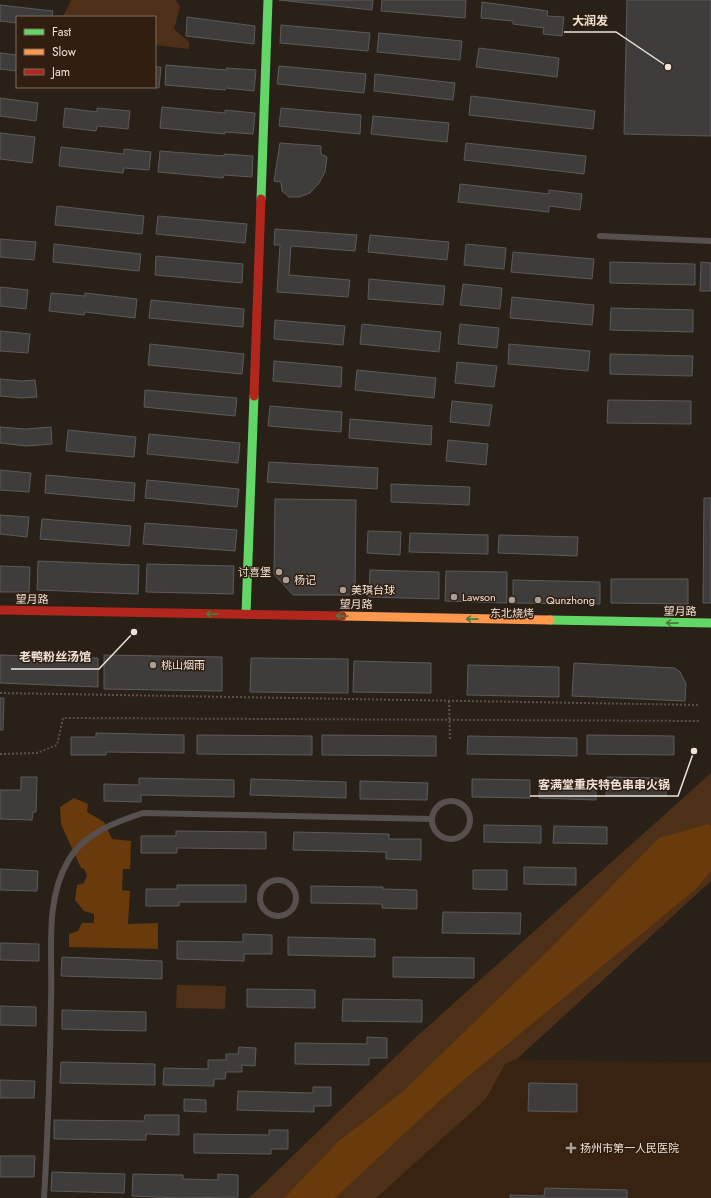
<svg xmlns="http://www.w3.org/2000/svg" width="711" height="1198" viewBox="0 0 711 1198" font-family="Jost,'Noto Sans SC',sans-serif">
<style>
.built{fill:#382312}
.green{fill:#4d3017}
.water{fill:#693a0b}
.building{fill:#3f3c3c;stroke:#5d5a5b}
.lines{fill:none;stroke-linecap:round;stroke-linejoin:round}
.path{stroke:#595350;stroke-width:2;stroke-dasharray:2 2;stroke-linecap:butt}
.lane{stroke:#56514e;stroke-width:6}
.fast{stroke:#63d668;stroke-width:9}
.slow{stroke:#ff974d;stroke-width:9}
.jam{stroke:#b3261e;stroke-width:9}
.oneway{stroke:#4a7a3c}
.poi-dot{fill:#aa9f96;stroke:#301f11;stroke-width:1.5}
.labels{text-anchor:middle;stroke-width:3;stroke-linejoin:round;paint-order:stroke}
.poi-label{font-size:11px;fill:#efe3da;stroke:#301f11;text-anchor:start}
.street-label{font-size:11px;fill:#efe3da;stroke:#301f11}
.leader{fill:none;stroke:#efe3da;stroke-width:1.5}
.callout-dot{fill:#efe3da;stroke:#301f11;stroke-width:1.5}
.callout-label{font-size:12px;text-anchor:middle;font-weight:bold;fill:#efe3da;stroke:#301f11;stroke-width:3;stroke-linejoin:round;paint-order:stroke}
</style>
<rect width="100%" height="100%" fill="#292018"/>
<!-- built -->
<path class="built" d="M517 1059 711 1063V1198H376L486 1099 505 1064Z"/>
<!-- green -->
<path class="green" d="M71 0H176L180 7 174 29 189 42V49L155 45V17H63Z
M711 773V881L517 1059 505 1064 486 1099 376 1198H249L415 1038Z
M177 985 226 986 225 1009 176 1008Z"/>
<!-- water -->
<path class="water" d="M74 798 88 804 87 812 104 822 112 839 131 841 130 869H123L122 890 130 891 128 924 158 923V949L69 947V934L78 931 82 923H94V914L84 911 75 900 77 885 84 883 87 875 84 869 81 868 61 824 60 807Z
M708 824 711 826V871L696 889 448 1093 335 1198H284L339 1141 401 1093 551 948 659 838Z"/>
<!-- building -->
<path class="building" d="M279 0H373L372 10Z
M382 0H466L465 18 381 11Z
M627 0H711V136L624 134Z
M482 2 548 11 547 16 564 17 562 36 543 34 544 28 513 24V21L481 18Z
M0 5 53 11 52 17H17V23L0 21Z
M187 17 255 26 254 44 186 36Z
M281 25 370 33 368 51 280 43Z
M379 33 462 41 460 60 377 52Z
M479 48 559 58 557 77 476 67Z
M0 53 17 55V71L0 69Z
M166 65 226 70V68L256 70 254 91 226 88 225 90 165 85Z
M279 66 366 74 364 93 277 84Z
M155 67H161L159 88 146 87H155Z
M375 74 455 83 453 100 374 91Z
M471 96 595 111 593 129 469 115Z
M0 98 38 103 36 121 0 116Z
M162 107 225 113V110L255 113 253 134 225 132V134L160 128Z
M65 108 97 112V108L130 111 128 129 97 126 96 131 63 127Z
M281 108 361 115 360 134 279 126Z
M373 116 449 123 447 142 371 134Z
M0 133 35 137 32 163 0 159Z
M280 143 321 146V154L327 157 325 172 319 183 310 193 299 197H289L282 191 281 182 274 181Z
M466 143 586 156 584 174 464 160Z
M61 147 124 154V149L151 152 149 170 124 168 123 173 59 166Z
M160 151 224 156V154L253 156 252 177 224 175 223 178 158 172Z
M460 184 549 194V190L582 194 580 210 549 206V212L458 202Z
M57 206 144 216 142 234 55 225Z
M158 216 247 224 245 243 156 234Z
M275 229 357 235 355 251 291 246 289 275 350 280 348 297 277 292 280 245H274Z
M370 235 449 242 447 260 368 252Z
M0 239 36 242 34 260 0 257Z
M54 244 141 254 139 271 53 262Z
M466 244 506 248 504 269 464 265Z
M513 252 594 259 592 279 511 272Z
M156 256 243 264 242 283 155 275Z
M610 262 695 264V285L610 283Z
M701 262 711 263V291H700Z
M369 279 445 286 443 305 368 299Z
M463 284 502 288 500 309 460 305Z
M0 287 28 290 26 309 0 306Z
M51 293 85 296V293L137 299 135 318 85 312 84 315 49 311Z
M512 297 594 305 592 325 510 318Z
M151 300 244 309 243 327 149 318Z
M611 308 693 310V332L610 330Z
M275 320 345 326 343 345 274 339Z
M362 324 441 332 439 352 360 344Z
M460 324 499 328 497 348 458 344Z
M0 331 30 334 28 353 0 351Z
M150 344 244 354 242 374 148 365Z
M509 344 590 351 588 371 508 364Z
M610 354 693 356 692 376 610 374Z
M274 361 342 367 341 387 273 381Z
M457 362 497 366 494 387 455 383Z
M357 370 436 378 434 398 355 390Z
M0 379 21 381 35 380 37 397 21 398 0 396Z
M145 390 237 398 235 416 144 407Z
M608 400 691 401V424L607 423Z
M452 401 492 405 489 426 450 422Z
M270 406 342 412 341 432 268 426Z
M350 419 432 426 431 445 349 438Z
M0 427 26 429 51 427 52 444 26 446 0 443Z
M68 430 136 437 134 457 66 451Z
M149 434 240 443 238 463 147 454Z
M448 440 488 444 486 465 446 461Z
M269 462 378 468 377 489 267 482Z
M0 470 31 473 29 492 0 490Z
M46 475 135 483 134 501 45 493Z
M147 480 239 489 237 507 145 498Z
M391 484 470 487 469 505 391 502Z
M704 498H711V603H703Z
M275 499 356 500 355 595H293L274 574Z
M0 515 29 517 27 537 0 534Z
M42 519 131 526 129 546 40 539Z
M145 523 237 530 235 551 143 544Z
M368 531 401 532 400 555 367 553Z
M410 533 488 535V554L409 552Z
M499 535 578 537 577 556 498 553Z
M38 561 139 565 138 594 37 590Z
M147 564 234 566 233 594 146 592Z
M0 566 30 567 29 592H0Z
M370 570 439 572V599L369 597Z
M446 571 507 572V603L445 601Z
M611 579H688V604L611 603Z
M513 580 600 582V604L513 603Z
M0 655 98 658V687L0 683Z
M104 655 222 657V691L104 689Z
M251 658 348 659V693L250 692Z
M354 661 431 663V693L353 692Z
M574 663 675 668 680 672 686 684 685 701 572 696Z
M468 665 559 667V697L467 695Z
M0 698H4L3 730H0Z
M96 733 184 735V753L106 752V755H71V737H96Z
M197 735 312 736V755L197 754Z
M322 735 436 736V756L322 755Z
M587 735 674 736V755L587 754Z
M468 736 577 738V756L467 754Z
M21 777H37L36 812H33L32 820 0 819V790H21Z
M607 777 666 778V796L606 795Z
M139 778 234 780V797L141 795V802L104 801V784L139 785Z
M251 779 346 782V798L250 795Z
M472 779 530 780V798L472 797Z
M360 781 428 783 427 800 360 799Z
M540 781 596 782V800L539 798Z
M484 825 541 826V843L484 842Z
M554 826 607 827V844L553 843Z
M176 831 266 832V849L177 848V853H141V836H176Z
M294 832 389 834V839H421V860L386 859V852L293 850Z
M524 867 576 868V885L524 884Z
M0 869 38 871 37 891 0 890Z
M473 870H507V890L473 889Z
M177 885H246V902H179V906H146V889H177Z
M311 886 383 887V889L417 890V909L382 908V904L311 903Z
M443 912 521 913 520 934 442 933Z
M243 934 272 935V954H244V961L177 959V941L243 942Z
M288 937 375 939V957L288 955Z
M0 943 39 944V961L0 960Z
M62 957 162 961V979L61 976Z
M393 957 474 958V978L393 977Z
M247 989 315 990V1008L247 1007Z
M343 999 422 1000V1022L342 1021Z
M0 1006 36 1007V1026L0 1025Z
M62 1010 146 1012V1031L62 1029Z
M367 1037 387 1038V1058H369V1065L295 1064V1043L367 1044Z
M239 1047 256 1048 255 1066 242 1065V1072H226L225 1079H214V1086L163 1085 164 1068 208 1069V1060H226V1054H238Z
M61 1062 155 1064V1085L60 1083Z
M0 1080 35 1081 34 1098H0Z
M529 1083 577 1084V1112L528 1111Z
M313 1087H331V1106H314V1112L237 1110 238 1091 313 1093Z
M184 1099 206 1100V1112L184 1111Z
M145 1115H179V1135L146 1134V1140L54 1139V1120L144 1121Z
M269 1130H288V1149H271V1154L194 1153V1134L269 1135Z
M0 1156H35L34 1177H0Z
M52 1172 125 1174 124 1193 51 1191Z
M133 1174 183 1175V1179L218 1180V1174L238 1175V1197L180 1198 132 1196Z
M545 1188 627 1190V1198H510V1195L544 1196Z"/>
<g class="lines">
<!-- path -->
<path class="path" d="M0 693 699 705
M449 701 450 740
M0 754 37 753 57 745 63 718 699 721"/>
<!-- lane -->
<path class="lane" d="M600 236 711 241
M432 820a19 19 0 1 1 38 0a19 19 0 1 1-38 0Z
M260 898a18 18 0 1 1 36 0a18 18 0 1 1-36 0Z
M44 1198C48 1132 50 1067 51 1001 53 955 44 902 68 861 83 834 115 822 143 813L432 819"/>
<!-- fast -->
<path class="fast" d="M261 199 268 0
M246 614 254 396
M550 620 711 623"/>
<!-- slow -->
<path class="slow" d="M342 616 550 620"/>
<!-- jam -->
<path class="jam" d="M254 396 261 199
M0 610 342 616"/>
</g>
<!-- one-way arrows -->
<defs><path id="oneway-shaft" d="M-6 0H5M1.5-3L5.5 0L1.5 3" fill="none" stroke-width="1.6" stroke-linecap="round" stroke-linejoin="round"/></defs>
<g class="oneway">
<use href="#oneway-shaft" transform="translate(212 614) rotate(-179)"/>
<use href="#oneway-shaft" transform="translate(342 616) rotate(-179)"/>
<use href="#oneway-shaft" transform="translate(472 619) rotate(-179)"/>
<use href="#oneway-shaft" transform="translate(672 623) rotate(-179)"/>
</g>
<!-- markers -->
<g class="poi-dot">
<circle cx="279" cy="572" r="4"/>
<circle cx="286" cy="580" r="4"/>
<circle cx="343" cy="590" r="4"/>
<circle cx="454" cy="597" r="4"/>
<circle cx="512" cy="600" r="4"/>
<circle cx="538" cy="600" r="4"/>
<circle cx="153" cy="665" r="4"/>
<path d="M569 1142h4v4h4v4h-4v4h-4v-4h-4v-4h4z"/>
</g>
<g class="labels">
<!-- poi labels -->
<g class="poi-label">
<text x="271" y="576" text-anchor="end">讨喜堡</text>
<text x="294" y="584">杨记</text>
<text x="351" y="594">美琪台球</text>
<text x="462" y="601">Lawson</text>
<text x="546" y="604">Qunzhong</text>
<text x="512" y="617" text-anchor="middle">东北烧烤</text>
<text x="161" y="669">桃山烟雨</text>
<text x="580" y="1152">扬州市第一人民医院</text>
</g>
<!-- street labels -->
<g class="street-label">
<text transform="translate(32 599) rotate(1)" y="4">望月路</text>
<text transform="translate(356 604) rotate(1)" y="4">望月路</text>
<text transform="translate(680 611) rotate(1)" y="4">望月路</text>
</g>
</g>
<!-- callouts -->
<path class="leader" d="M668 67L616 32H564M134 632L99 669H11M694 751L678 796H530"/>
<g class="callout-dot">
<circle cx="668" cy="67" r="4"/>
<circle cx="134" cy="632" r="4"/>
<circle cx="694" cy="751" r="4"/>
</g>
<g class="callout-label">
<text x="590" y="25">大润发</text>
<text x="55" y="661">老鸭粉丝汤馆</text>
<text x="604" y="789">客满堂重庆特色串串火锅</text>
</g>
<!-- legend -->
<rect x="16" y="16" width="140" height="72" fill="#301f11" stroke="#7c6d61"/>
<rect x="24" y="29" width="20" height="6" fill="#63d668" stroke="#7c6d61"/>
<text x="52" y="36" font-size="12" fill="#efe3da">Fast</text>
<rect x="24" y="49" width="20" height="6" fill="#ff974d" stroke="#7c6d61"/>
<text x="52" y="56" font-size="12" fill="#efe3da">Slow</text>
<rect x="24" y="69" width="20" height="6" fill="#b3261e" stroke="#7c6d61"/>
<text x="52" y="76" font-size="12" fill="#efe3da">Jam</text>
</svg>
